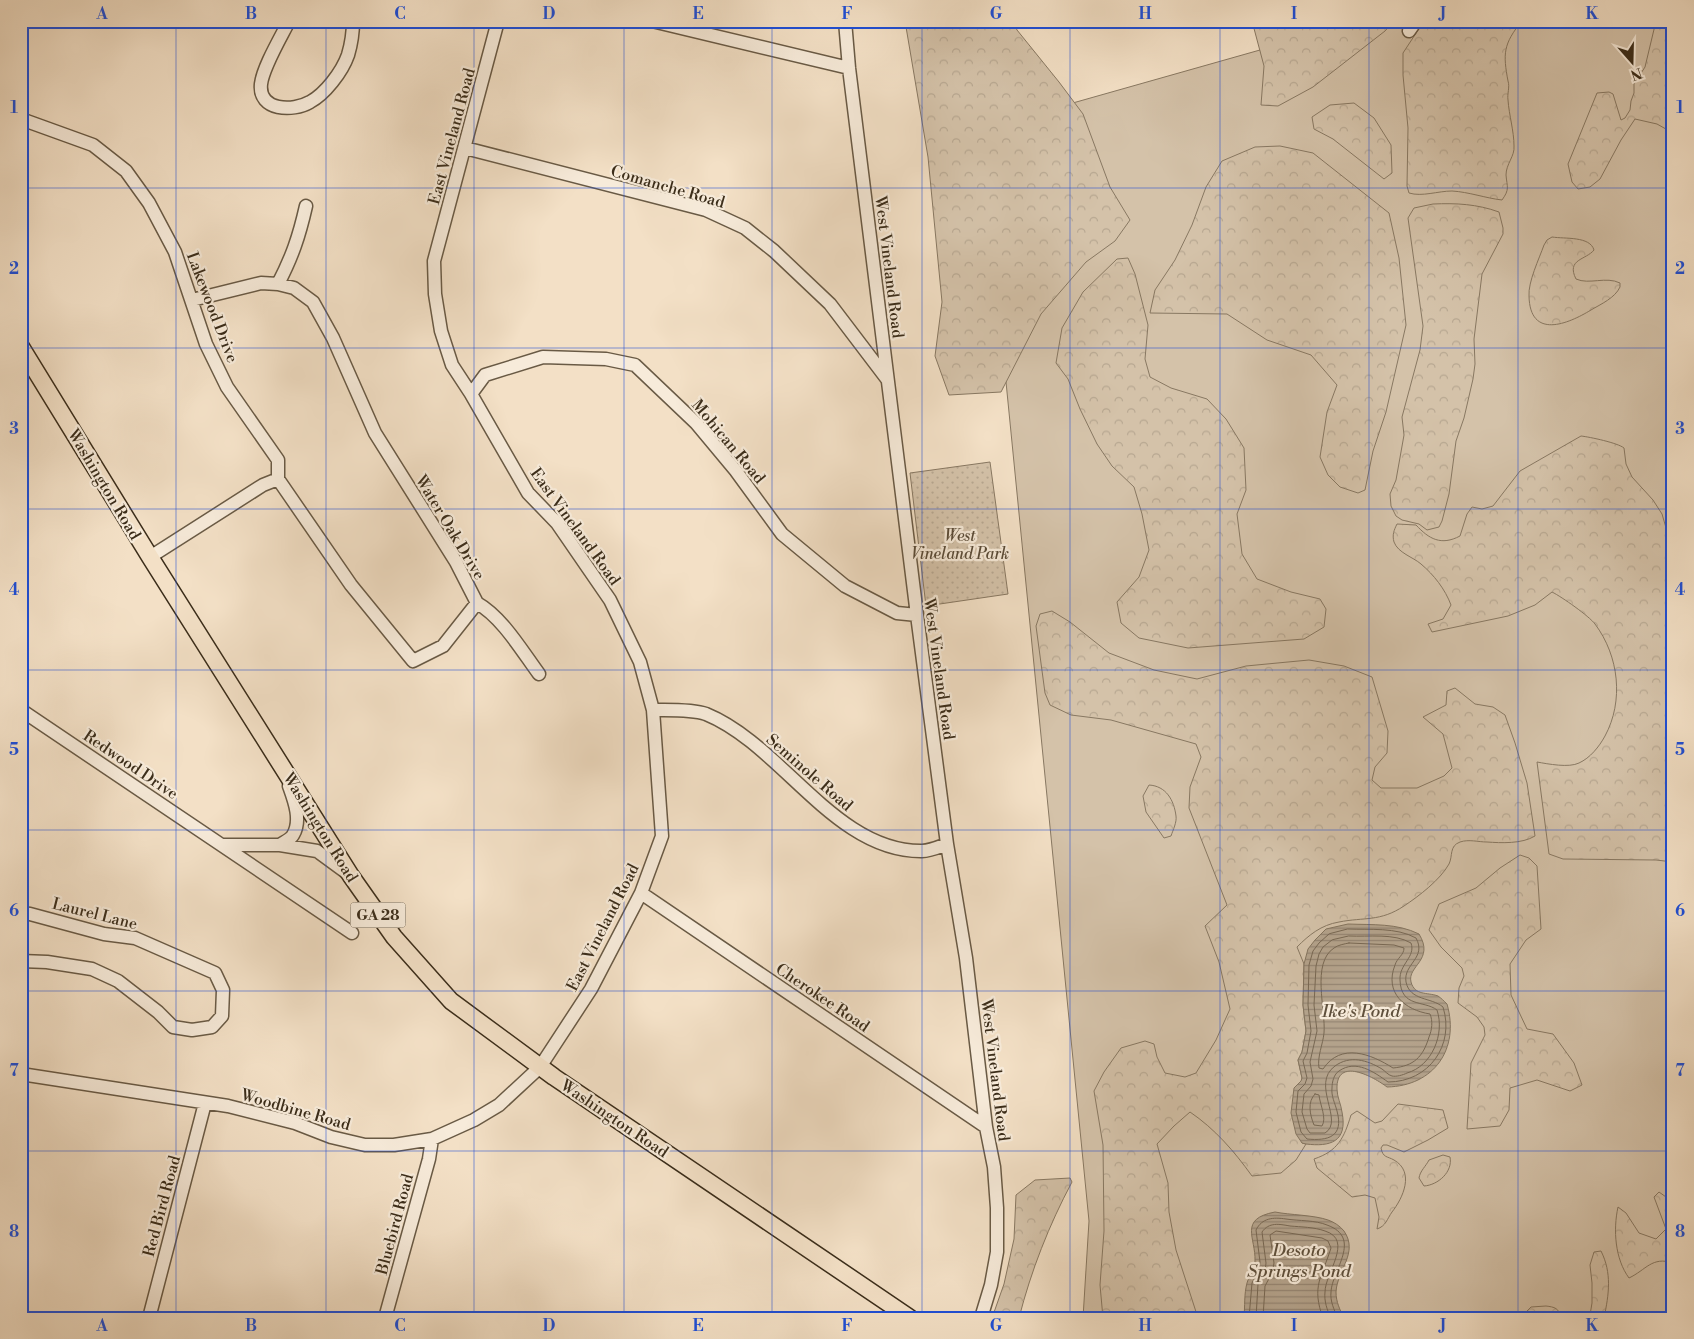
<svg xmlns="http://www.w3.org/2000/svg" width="1694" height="1339" viewBox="0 0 1694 1339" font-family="'Libre Bodoni',serif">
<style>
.grass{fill:#d4c2a9;stroke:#887862}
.forest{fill:url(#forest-crowns);stroke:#887862}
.park{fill:url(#park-dots);stroke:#887862}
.water{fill:url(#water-rules);stroke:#84745e}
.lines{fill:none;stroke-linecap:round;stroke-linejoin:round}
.shore{stroke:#786853;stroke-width:1}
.minor-casing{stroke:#695a45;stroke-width:15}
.major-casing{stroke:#3b2d1a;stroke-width:19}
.minor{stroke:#f7ebda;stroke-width:12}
.major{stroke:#f3e0c6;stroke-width:16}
.grid{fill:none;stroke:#1d4ed8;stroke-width:1;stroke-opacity:0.55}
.labels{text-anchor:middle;stroke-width:4.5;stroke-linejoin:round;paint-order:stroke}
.shield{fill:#f7ebda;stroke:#736654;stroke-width:1}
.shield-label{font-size:15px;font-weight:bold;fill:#3b2d1a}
.street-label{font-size:16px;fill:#3b2d1a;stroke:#f7ebda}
.park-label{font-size:16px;font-style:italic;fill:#5a4b37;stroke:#f7ebda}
.water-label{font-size:18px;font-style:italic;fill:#5f503c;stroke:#f7ebda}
.neatline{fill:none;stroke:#1d4ed8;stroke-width:2}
.grid-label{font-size:16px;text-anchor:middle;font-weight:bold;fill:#1d4ed8}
</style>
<defs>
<pattern id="forest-crowns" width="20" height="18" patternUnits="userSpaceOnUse" patternTransform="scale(1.25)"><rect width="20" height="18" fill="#d4c2a9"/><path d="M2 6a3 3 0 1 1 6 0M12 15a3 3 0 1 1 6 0" fill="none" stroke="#b7a791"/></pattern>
<pattern id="park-dots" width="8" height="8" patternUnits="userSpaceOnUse" patternTransform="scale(1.25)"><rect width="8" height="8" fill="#d4c2a9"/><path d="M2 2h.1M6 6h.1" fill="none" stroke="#b7a791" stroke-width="1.8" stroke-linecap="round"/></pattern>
<pattern id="water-rules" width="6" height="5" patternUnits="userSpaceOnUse" patternTransform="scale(1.25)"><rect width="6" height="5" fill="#b4a38c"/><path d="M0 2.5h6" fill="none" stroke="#948572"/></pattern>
</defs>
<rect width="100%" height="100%" fill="#f3e0c6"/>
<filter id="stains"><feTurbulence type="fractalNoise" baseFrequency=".004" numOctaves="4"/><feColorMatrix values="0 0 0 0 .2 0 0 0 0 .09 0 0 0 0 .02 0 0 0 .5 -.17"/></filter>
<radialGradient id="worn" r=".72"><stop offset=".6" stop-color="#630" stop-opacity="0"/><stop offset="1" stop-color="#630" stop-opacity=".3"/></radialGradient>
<!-- grass -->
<path class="grass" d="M1263 21H1673V1318H1083L1089 1221 981 129 1267 48Z"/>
<!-- forest -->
<path class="forest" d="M905 21H1013L1017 30 1059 82 1083 114 1110 187 1130 220 1115 241 1086 262 1041 314 1001 392 949 395 935 356 942 302 928 157Z
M1252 21H1394L1385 31 1313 87 1278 106 1261 105 1264 66Z
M1424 21H1522C1503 44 1503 54 1508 81 1510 87 1507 94 1508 100 1509 115 1514 131 1514 146 1515 156 1506 164 1506 175 1507 187 1510 189 1502 200 1485 198 1469 192 1452 191 1438 191 1422 197 1409 193L1407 186 1408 128 1403 75V53Z
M1656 21H1673V133L1657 124 1635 119 1621 140 1600 179 1590 187 1578 189 1572 182 1568 164 1597 93 1609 92 1613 94 1621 120 1625 118 1630 110 1631 101 1634 93V84L1645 67Z
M1354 103 1374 118 1391 145 1392 173 1384 179 1333 139 1314 129 1312 117 1330 105Z
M1280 146 1313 153 1389 213 1399 258 1406 325 1386 412 1373 451 1365 490 1358 493 1340 487 1328 475 1320 457 1327 412 1337 385 1311 355 1267 340 1227 314 1150 313 1155 290 1175 260 1192 225 1206 187 1222 161 1255 147Z
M1433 204C1456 203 1477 204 1499 212L1503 228V234L1482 274 1474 339 1475 364 1473 379 1464 418 1456 441 1449 494 1442 521 1439 527 1427 530 1419 524 1402 520 1396 516 1391 506 1390 494 1396 480 1404 435 1402 417 1420 350 1423 326 1408 218 1414 208Z
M1552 237C1565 239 1590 236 1594 250 1586 260 1566 259 1576 279 1589 285 1606 276 1620 283V287C1615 298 1601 304 1591 310 1568 324 1530 340 1529 296 1528 282 1539 259 1544 245L1547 240Z
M1128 258 1135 274 1148 325 1145 359 1150 377 1171 388 1207 399 1226 419 1244 448 1246 490 1237 514 1242 554 1257 579 1291 592 1320 599 1326 609 1324 627 1304 639 1188 648 1139 638 1121 623 1117 602 1139 577 1149 550 1142 514 1134 487 1112 466 1097 444 1080 409 1068 379 1056 363 1062 328 1083 292 1117 259Z
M1581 436C1590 437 1618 443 1624 448L1626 464 1632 477 1653 500 1662 514 1673 552V862L1656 860 1563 859 1549 854 1537 762C1548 764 1569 768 1579 763 1590 758 1599 747 1605 736 1624 701 1619 656 1595 624 1589 616 1562 597 1552 592L1535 605 1508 616 1432 632 1428 624 1443 619 1451 605C1445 589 1434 575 1421 564 1413 557 1398 553 1394 542 1392 535 1394 530 1397 524L1416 525C1429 539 1441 546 1460 536L1467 514 1472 507 1482 509 1493 506 1520 471Z
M1052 611 1070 622 1109 653 1154 670 1197 679 1246 666 1309 660 1344 666 1372 677 1388 731 1387 753 1375 767 1372 780 1381 788H1417L1444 776 1452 768 1443 734 1423 717 1446 705 1447 691 1455 688 1475 704 1493 707 1505 715 1515 743 1527 783 1535 836C1522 844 1501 843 1487 842 1478 842 1469 839 1460 842 1449 846 1453 856 1449 864 1440 880 1419 896 1404 906 1380 922 1364 917 1339 922 1321 925 1309 935 1297 947L1304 964 1303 1005 1306 1031 1302 1052 1298 1060 1302 1078V1143L1306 1144 1296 1160 1281 1173 1252 1176C1234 1151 1215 1129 1190 1112L1174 1126 1157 1144 1168 1183 1169 1212 1176 1250 1198 1318H1103L1100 1285 1104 1231 1103 1145 1094 1091 1104 1072 1121 1048 1145 1041 1154 1044 1157 1057 1165 1073 1185 1077 1196 1073 1216 1040 1230 1009 1219 962 1205 926 1227 905 1189 808 1190 787 1201 757 1196 744 1111 720 1071 715 1050 705 1045 693 1036 626 1040 614Z
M1149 785C1166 786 1174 800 1176 816 1177 822 1173 830 1171 836L1164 838 1146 812 1143 796Z
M1520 855 1529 858 1537 866 1541 929 1526 940 1510 964 1511 995 1527 1029 1553 1034 1574 1063 1582 1085 1570 1091 1537 1080 1510 1088 1509 1110 1500 1126 1467 1129 1471 1063 1485 1035 1484 1027 1477 1017 1458 1003 1459 988 1464 976 1462 968 1441 947 1429 930 1439 904 1476 888 1500 868Z
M1398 1104 1443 1110 1448 1128 1428 1140 1404 1152 1387 1145H1383L1381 1148C1383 1158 1387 1156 1394 1160 1415 1172 1403 1198 1392 1212 1387 1219 1386 1226 1377 1229L1379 1217 1375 1198 1365 1195 1352 1197 1317 1168 1314 1159C1338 1151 1344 1138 1351 1115L1357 1111 1375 1123 1382 1121Z
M1443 1155 1450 1157C1453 1172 1438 1185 1424 1186L1419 1178C1420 1171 1426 1166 1429 1160Z
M1070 1178 1072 1182C1049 1225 1031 1271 1019 1318H992L1004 1284 1014 1239 1016 1195 1035 1180Z
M1659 1192 1673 1202V1263C1652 1256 1646 1270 1629 1278 1615 1259 1613 1230 1618 1207L1626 1213 1639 1233 1656 1239 1666 1229 1654 1197Z
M1601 1251C1612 1273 1609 1294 1604 1318H1591L1590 1315 1592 1303V1283L1590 1265 1594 1252Z
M1546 1306C1554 1307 1560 1308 1560 1318H1523V1315L1531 1307Z"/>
<!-- park -->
<path class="park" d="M990 462 1008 594 926 606 910 473Z"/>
<!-- water -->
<path class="water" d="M1348 924C1372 925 1397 923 1419 934 1435 960 1407 966 1411 982 1415 996 1427 992 1438 996 1441 998 1444 1001 1447 1004 1460 1049 1434 1086 1387 1087 1374 1077 1336 1056 1337 1089 1337 1097 1341 1104 1342 1112 1348 1142 1330 1147 1306 1144L1302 1143 1296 1134 1291 1113 1294 1088 1301 1081 1302 1078 1298 1060 1302 1052 1306 1031 1303 1005 1304 964 1308 949 1315 940 1326 929Z
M1275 1212C1290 1215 1314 1215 1328 1220 1334 1222 1340 1226 1344 1231 1359 1253 1337 1270 1336 1292 1336 1302 1340 1310 1344 1318H1244C1245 1306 1244 1294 1247 1283 1249 1275 1254 1269 1255 1261 1256 1238 1238 1219 1275 1212Z"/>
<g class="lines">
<!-- shore -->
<path class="shore" d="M1348 929C1370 930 1396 927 1416 938 1427 958 1403 964 1406 982 1410 1001 1431 997 1443 1007 1455 1045 1429 1082 1388 1082 1374 1072 1356 1059 1339 1071 1334 1074 1332 1082 1332 1088 1331 1096 1335 1103 1337 1111 1344 1137 1328 1141 1307 1139L1301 1132 1296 1112 1298 1091 1305 1084 1307 1078 1303 1061 1307 1053 1311 1031 1308 1005 1309 965 1313 951 1319 943 1329 934Z
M1349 936C1369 937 1394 933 1411 943 1416 957 1399 964 1400 980 1401 1008 1424 1000 1437 1010 1445 1034 1432 1066 1407 1073 1403 1075 1396 1077 1392 1076 1388 1075 1385 1071 1382 1069 1367 1060 1350 1055 1335 1066 1310 1084 1345 1121 1325 1133H1310L1307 1129 1302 1112 1304 1094 1311 1086 1313 1079 1310 1062 1317 1031 1314 1005 1316 966 1319 954 1323 947 1332 940Z
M1349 943 1394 945 1404 948C1404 955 1397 958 1395 965 1384 993 1405 1010 1430 1014 1433 1021 1432 1030 1429 1037 1423 1057 1414 1066 1393 1068 1371 1054 1341 1042 1323 1069L1319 1068C1317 1057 1323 1044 1324 1033 1326 1010 1311 963 1334 948 1338 945 1344 944 1349 943Z
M1315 1094 1319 1095C1320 1105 1327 1118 1322 1126L1314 1125C1310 1115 1307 1102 1315 1094Z
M1249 1318 1252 1283 1259 1269 1260 1262 1256 1230C1262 1218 1273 1217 1286 1219 1299 1221 1315 1220 1327 1225 1363 1238 1332 1270 1331 1292 1330 1301 1334 1310 1338 1318
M1256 1318 1258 1284 1265 1271 1266 1263 1262 1232C1269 1222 1279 1224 1290 1226 1301 1227 1314 1227 1325 1231 1354 1240 1325 1273 1325 1292 1324 1301 1327 1310 1331 1318
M1263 1318 1265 1286 1272 1273 1274 1263 1270 1235 1276 1231 1322 1238 1328 1241 1331 1248C1322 1277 1311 1286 1323 1318"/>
<defs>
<path id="minor" d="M289 21C281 37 263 67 261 84 258 111 293 112 310 102 325 94 342 72 348 55 351 45 353 32 353 21
M652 21 849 68
M845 21 849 68 917 615 947 844 966 958 986 1127 994 1167 997 1208V1252L991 1285 981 1318
M1409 31 1416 21
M21 119 93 145 126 171 149 203 175 252 206 344 227 387 278 460V479L263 485 150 557
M465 148 706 210 745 228 774 251 830 304 887 379
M278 284C292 257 299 237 306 206
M192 300 261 283 278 284 294 288 313 302 333 338 375 433 456 562 477 603 443 646 413 661 351 585 278 479
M471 394 485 375 543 357 606 359 635 365 696 423 736 471 782 534 845 586 897 613 917 615
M477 603C502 617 522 651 539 674
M21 710 352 933
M653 710C668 710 692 709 706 714 782 745 835 852 922 851 930 851 939 847 947 844
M222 845H280L317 851 347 873
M280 845C284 842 291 839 293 835 302 820 294 800 289 786
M641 893 986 1127
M21 913 30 914 104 934 135 938 215 973 223 990 222 1016 212 1027 192 1030 173 1027 158 1012 118 981 92 969 47 962 21 961
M21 1074 228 1106 295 1123 331 1137 365 1145H394L432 1139 474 1120 499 1105 540 1067 591 989 641 893 662 836 653 710 640 662 610 600 557 523 528 493 471 394 452 365 441 331 435 294 434 261 498 21
M149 1318 205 1103
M385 1318 429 1159 432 1139"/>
<path id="major" d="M21 347 150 557 351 876 394 937 451 1001 554 1077 910 1318"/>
</defs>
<!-- minor casing -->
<use href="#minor" class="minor-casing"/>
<!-- major casing -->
<use href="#major" class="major-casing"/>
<!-- minor -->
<use href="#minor" class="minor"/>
<!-- major -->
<use href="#major" class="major"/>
</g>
<!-- grid -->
<path class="grid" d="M176 21V1318M326 21V1318M474 21V1318M624 21V1318M772 21V1318M922 21V1318M1070 21V1318M1220 21V1318M1369 21V1318M1518 21V1318M21 188H1673M21 348H1673M21 509H1673M21 670H1673M21 830H1673M21 991H1673M21 1151H1673"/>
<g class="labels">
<!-- shield labels -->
<rect class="shield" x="350.5" y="902.5" width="55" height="25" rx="4"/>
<g class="shield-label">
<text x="378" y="920">GA 28</text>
</g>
<!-- street labels -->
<g class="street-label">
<text transform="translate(451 136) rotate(-75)" y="6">East Vineland Road</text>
<text transform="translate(668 186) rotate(16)" y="6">Comanche Road</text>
<text transform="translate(890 267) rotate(83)" y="6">West Vineland Road</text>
<text transform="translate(213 307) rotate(69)" y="6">Lakewood Drive</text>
<text transform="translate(729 441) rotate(50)" y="6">Mohican Road</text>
<text transform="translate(105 484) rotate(59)" y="6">Washington Road</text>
<text transform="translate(576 526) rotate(54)" y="6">East Vineland Road</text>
<text transform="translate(451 527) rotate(59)" y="6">Water Oak Drive</text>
<text transform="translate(940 669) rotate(82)" y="6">West Vineland Road</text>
<text transform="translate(131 764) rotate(34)" y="6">Redwood Drive</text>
<text transform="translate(810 772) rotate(41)" y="6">Seminole Road</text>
<text transform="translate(321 827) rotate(58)" y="6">Washington Road</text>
<text transform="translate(95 913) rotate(14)" y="6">Laurel Lane</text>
<text transform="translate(602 927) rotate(-63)" y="6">East Vineland Road</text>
<text transform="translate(823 997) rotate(34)" y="6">Cherokee Road</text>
<text transform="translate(996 1070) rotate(83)" y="6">West Vineland Road</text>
<text transform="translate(296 1109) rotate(16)" y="6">Woodbine Road</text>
<text transform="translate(615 1118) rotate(34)" y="6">Washington Road</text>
<text transform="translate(161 1206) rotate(-75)" y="6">Red Bird Road</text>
<text transform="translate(394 1224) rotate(-75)" y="6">Bluebird Road</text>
</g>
<!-- park labels -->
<g class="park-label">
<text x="960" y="541">West<tspan x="960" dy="18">Vineland Park</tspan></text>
</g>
<!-- water labels -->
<g class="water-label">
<text x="1361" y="1017">Ike's Pond</text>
<text x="1299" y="1256">Desoto<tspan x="1299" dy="21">Springs Pond</tspan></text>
</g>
</g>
<!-- margin -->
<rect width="1694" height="1339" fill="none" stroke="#f3e0c6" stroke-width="55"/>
<!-- north arrow -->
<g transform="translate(1632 62) rotate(160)" stroke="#f7ebda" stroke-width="4" paint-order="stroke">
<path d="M0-4L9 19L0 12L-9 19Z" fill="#3b2d1a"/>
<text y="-8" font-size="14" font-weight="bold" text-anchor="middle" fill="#3b2d1a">N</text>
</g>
<rect x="28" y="28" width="1638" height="1284" class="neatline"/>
<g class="grid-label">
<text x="102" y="19">A</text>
<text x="251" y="19">B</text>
<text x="400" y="19">C</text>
<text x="549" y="19">D</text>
<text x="698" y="19">E</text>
<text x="847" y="19">F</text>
<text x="996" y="19">G</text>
<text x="1145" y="19">H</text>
<text x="1294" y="19">I</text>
<text x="1443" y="19">J</text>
<text x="1592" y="19">K</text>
<text x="14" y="113">1</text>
<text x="1680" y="113">1</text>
<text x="14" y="274">2</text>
<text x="1680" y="274">2</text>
<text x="14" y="434">3</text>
<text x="1680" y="434">3</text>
<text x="14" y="595">4</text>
<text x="1680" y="595">4</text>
<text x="14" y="755">5</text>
<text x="1680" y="755">5</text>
<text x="14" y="916">6</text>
<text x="1680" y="916">6</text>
<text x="14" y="1076">7</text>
<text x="1680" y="1076">7</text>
<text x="14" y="1237">8</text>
<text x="1680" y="1237">8</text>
<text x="102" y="1331">A</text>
<text x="251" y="1331">B</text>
<text x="400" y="1331">C</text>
<text x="549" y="1331">D</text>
<text x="698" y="1331">E</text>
<text x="847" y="1331">F</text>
<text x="996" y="1331">G</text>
<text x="1145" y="1331">H</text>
<text x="1294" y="1331">I</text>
<text x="1443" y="1331">J</text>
<text x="1592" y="1331">K</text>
</g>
<rect width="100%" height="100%" filter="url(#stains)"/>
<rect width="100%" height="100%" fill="url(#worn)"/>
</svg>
